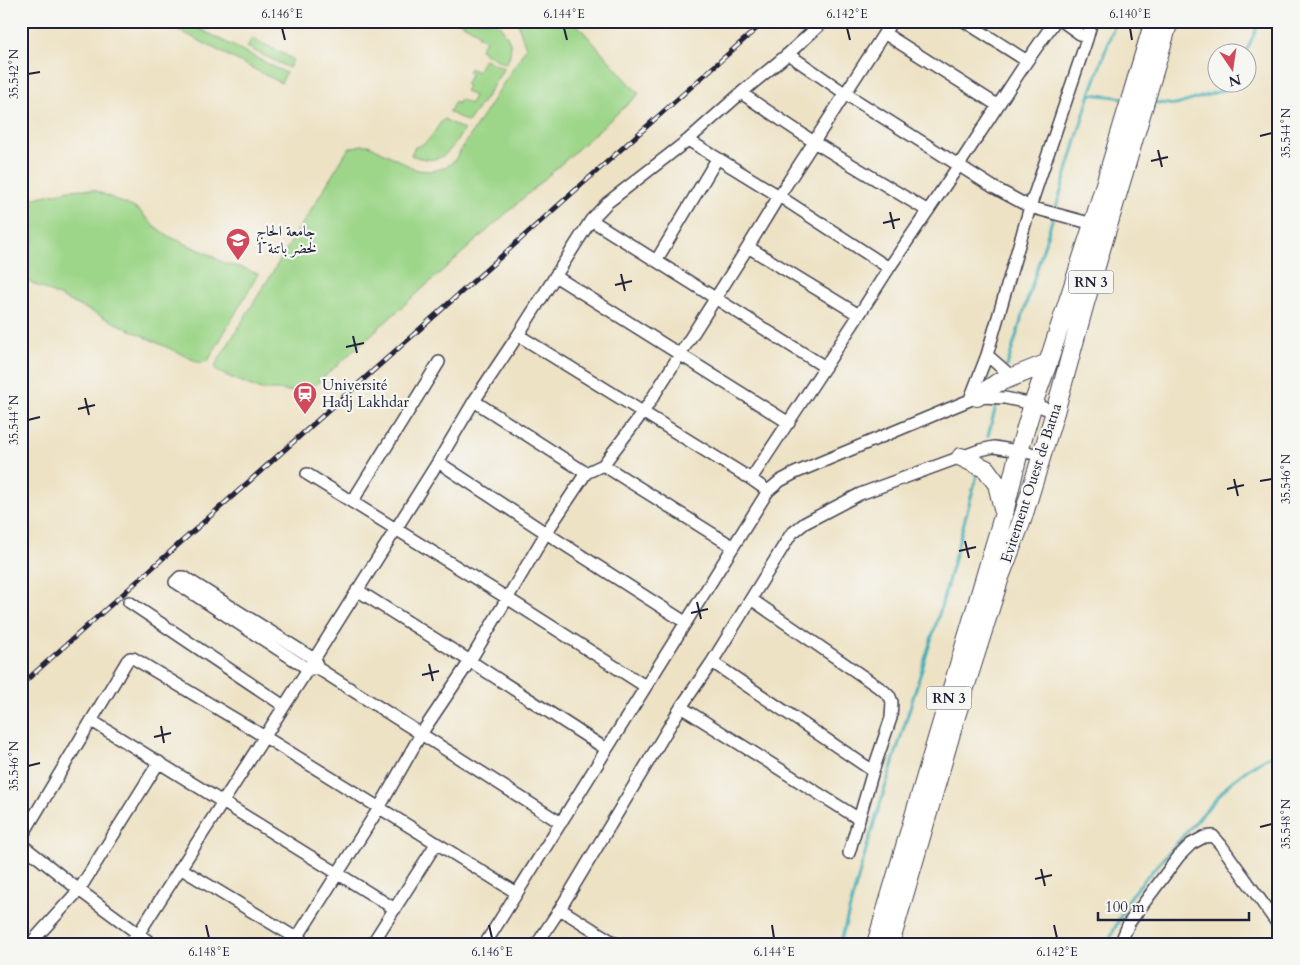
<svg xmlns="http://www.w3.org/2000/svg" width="1300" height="965" viewBox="0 0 1300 965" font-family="Cardo,Amiri,serif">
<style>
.green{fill:#9dd689;stroke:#607c62}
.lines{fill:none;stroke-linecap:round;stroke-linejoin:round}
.stream{stroke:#3cadb5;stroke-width:3}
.minor-casing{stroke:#403f50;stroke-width:14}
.highway-casing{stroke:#403f50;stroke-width:20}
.minor{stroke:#fff;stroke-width:11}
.highway{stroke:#fff;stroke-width:18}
.rail-casing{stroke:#22223b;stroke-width:5}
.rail{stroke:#f6f6f2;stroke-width:3;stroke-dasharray:9;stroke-linecap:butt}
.ticks{fill:none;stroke:#22223b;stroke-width:2}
.labels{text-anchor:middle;stroke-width:4.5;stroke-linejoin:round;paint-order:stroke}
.shield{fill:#f6f6f2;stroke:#626272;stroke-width:1}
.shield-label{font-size:14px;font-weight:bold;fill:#22223b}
.poi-label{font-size:15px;fill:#22223b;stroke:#f6f6f2;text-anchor:start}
.street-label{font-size:15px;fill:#22223b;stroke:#f6f6f2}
.neatline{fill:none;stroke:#22223b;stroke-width:2}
.ticks-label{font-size:12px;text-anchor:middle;fill:#22223b}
</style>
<rect width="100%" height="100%" fill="#f6f6f2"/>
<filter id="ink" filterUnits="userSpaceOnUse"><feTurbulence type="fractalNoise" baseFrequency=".02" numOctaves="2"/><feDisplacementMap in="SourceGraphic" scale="10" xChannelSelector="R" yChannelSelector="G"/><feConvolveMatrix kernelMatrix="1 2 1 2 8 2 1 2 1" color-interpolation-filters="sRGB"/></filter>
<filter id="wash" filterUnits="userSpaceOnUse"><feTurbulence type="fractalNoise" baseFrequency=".0096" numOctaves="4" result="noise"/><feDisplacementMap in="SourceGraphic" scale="20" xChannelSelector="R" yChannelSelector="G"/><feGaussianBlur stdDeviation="1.12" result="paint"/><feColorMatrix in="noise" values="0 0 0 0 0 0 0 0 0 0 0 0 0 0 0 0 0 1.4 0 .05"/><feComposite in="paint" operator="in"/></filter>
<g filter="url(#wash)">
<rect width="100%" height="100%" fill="#ede2c4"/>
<!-- green -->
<path class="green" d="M161 21H199L194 26 286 73 281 83Z
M458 21H496C508 35 516 47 506 64L484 53V51L480 49 486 40 478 36 479 33Z
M517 21H574L639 94 303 396 298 392 277 390H261L218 372 215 368 216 364 349 148 362 145H369L417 170 429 171 437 170 446 167 454 161 526 48Z
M252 38 293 59 289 68 247 47Z
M484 59 504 68 486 97 468 122 449 112 455 102 458 104 460 99 470 104 474 96 465 91 468 86 465 84 471 74 468 72 470 68 477 72Z
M444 119 464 130C448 153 442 167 411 155L415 147C431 144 434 129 444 119Z
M81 189 94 190 139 210 152 224 166 235 213 256C221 264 232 265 243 268 248 270 253 272 258 274L208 361 200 363 21 278V201L70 190Z"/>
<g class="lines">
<!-- stream -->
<path class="stream" d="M1246 52 1260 21
M1090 94 1126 98
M1152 102 1176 105 1230 88 1232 82
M1055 211 1090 94 1116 21
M1007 366 1053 217
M988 436 996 406
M840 944 867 846 940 611 977 475
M1107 944 1131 895 1230 783 1252 766 1279 751"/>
</g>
</g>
<g filter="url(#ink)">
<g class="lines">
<defs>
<path id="minor" d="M964 21 1027 61
M1062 21 1087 39
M884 33 997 105
M788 54 846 94 993 187 1030 207 1093 224
M741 93 814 142 928 211
M688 140 779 196 889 268
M591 220 825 367
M748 247 859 315
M656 261 717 159
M555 276 789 423
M518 335 751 479 768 491
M987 355 1012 377
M970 399 987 355 1030 207 1087 39 1092 21
M474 401 586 473
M438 462 546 533 685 622
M603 465 732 546
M307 474 507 598 645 686
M751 479 859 315 889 268 959 165 1027 61 1055 21
M352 502 439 362
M357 590 470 661 606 749
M751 599 884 691 890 697 892 702 891 718 873 771 849 853
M129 602 284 706
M712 662 873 771
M319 669 314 659 184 577H180L175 582 308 669H319L561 823
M681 707 859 819
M92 721 395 909
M21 838 127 661 130 658H133L265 737 517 893
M21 844 79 890 152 944
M180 868 306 944
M560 909 616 944
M30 944 79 890 159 762
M130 944 139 933 308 669 438 462 474 401 518 335 591 220 607 203 688 140 741 93 788 54 824 21
M293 944 379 808 421 734 470 661 546 533 586 473 603 465 644 411 748 247 779 196 892 21
M372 944 436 844
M485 944 768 491 780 481 795 473 977 397 1005 398 1033 404 1055 412
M537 944 560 909 681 707 712 662 791 534 805 523 860 494 980 450 994 447 1042 455
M1120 944 1129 923 1179 856 1191 844 1204 837 1213 836 1221 845 1279 926"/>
<path id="highway" d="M977 397 997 383 1048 363
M961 457 986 469 997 484 1003 509
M876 944 1004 513 1019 451 1033 404 1048 363 1093 224 1154 21
M890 944 956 716 1000 577 1022 520 1055 412 1085 303 1169 21"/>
</defs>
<!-- minor casing -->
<use href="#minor" class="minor-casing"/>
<!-- highway casing -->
<use href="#highway" class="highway-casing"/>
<!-- minor -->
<use href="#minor" class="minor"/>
<!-- highway -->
<use href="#highway" class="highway"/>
<defs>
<path id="rail" d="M21 685 765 21"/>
</defs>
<!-- rail casing -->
<use href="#rail" class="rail-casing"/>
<!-- rail -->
<use href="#rail" class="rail"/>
</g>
</g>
<!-- ticks -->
<path class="ticks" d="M282 28 285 40M564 28 567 40M847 28 850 40M1130 28 1132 40M28 74 40 72M1260 136 1272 133M1158 150 1162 167M1151 161 1168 157M890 212 894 229M883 223 900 219M621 274 625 291M615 285 632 281M353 336 357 353M346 347 364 343M85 398 89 415M78 409 95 405M28 420 40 417M1234 479 1238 496M1260 481 1272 479M1227 489 1244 485M965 541 969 558M959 551 976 547M697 602 701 619M691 613 708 609M429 664 433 681M422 675 439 671M161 726 164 743M154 737 171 733M28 766 40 763M1260 827 1272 824M1041 869 1045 886M1035 879 1052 875M206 925 209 938M489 925 492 938M772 925 774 938M1054 925 1057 938"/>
<!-- icons -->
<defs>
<symbol id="university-pin" viewBox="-11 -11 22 30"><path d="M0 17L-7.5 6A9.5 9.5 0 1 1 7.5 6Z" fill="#d1495b" stroke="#f6f6f2"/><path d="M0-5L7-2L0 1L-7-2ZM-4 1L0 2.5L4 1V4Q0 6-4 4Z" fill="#fff"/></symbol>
<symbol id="station-pin" viewBox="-11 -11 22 30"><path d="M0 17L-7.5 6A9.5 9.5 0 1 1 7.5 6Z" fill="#d1495b" stroke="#f6f6f2"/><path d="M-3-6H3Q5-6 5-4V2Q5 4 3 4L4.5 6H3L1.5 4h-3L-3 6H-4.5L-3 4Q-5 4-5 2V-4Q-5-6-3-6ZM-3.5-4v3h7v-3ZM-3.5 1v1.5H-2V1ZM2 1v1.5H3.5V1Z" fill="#fff"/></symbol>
</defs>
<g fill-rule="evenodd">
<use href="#university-pin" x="224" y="226" width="28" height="38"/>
<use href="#station-pin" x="291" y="380" width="28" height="38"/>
</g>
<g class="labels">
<!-- shield labels -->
<g class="shield">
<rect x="1068.5" y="270.5" width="45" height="23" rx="4"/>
<rect x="926.5" y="686.5" width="45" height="23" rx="4"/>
</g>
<g class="shield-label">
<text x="1091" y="287">RN 3</text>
<text x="949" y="703">RN 3</text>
</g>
<!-- poi labels -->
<g class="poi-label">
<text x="256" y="236">جامعة الحاج<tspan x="256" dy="17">لخضر باتنة 1</tspan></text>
<text x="322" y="390">Université<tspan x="322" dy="17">Hadj Lakhdar</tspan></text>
</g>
<!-- street labels -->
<g class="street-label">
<text transform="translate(1031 483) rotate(-72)" y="5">Evitement Ouest de Batna</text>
</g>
</g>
<!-- margin -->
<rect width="1300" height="965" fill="none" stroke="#f6f6f2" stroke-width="55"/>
<!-- north arrow -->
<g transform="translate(1232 68) rotate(167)"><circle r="24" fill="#f6f6f2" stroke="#a1a1a9"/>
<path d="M0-4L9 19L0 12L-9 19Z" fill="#d1495b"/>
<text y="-8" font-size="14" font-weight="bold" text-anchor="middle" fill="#22223b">N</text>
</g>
<!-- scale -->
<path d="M1098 912v8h151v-8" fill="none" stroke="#22223b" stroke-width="2.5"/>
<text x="1105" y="912" font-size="15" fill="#22223b" stroke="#f6f6f2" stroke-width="4" paint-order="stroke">100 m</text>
<rect x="28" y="28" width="1244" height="910" class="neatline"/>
<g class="ticks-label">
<text x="282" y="18">6.146°E</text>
<text x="564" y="18">6.144°E</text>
<text x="847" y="18">6.142°E</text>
<text x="1130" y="18">6.140°E</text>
<text transform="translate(14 74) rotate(-90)" y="4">35.542°N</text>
<text transform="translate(1286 133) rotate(-90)" y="4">35.544°N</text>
<text transform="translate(14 420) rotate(-90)" y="4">35.544°N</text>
<text transform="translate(1286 479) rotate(-90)" y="4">35.546°N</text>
<text transform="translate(14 766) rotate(-90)" y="4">35.546°N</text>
<text transform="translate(1286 824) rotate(-90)" y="4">35.548°N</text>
<text x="209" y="956">6.148°E</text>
<text x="492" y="956">6.146°E</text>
<text x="774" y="956">6.144°E</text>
<text x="1057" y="956">6.142°E</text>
</g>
</svg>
